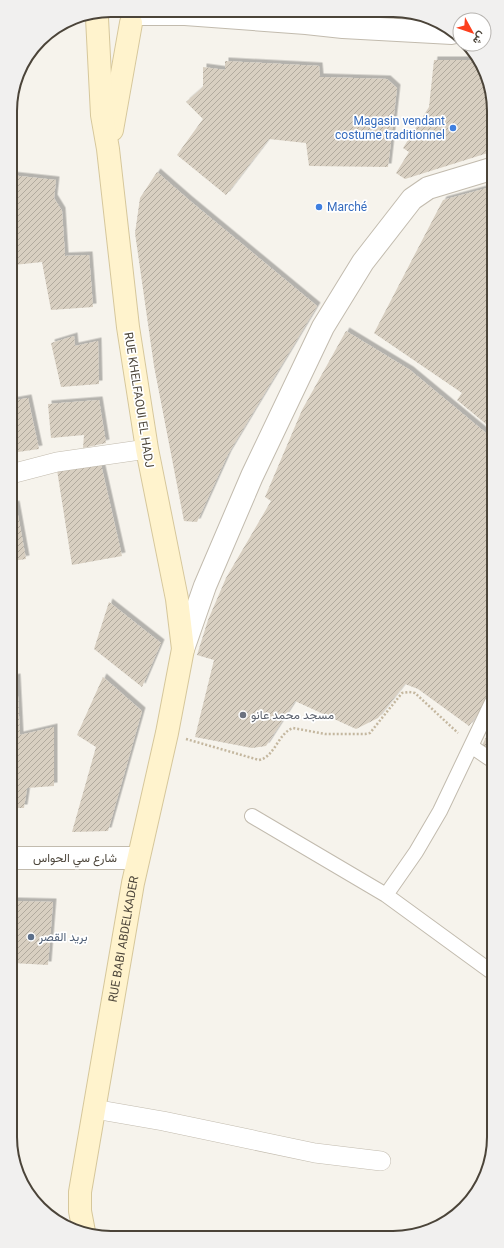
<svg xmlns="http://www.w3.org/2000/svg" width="504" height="1248" viewBox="0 0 504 1248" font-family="Roboto,Vazirmatn,sans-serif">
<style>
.building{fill:url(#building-hatch);filter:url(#shadow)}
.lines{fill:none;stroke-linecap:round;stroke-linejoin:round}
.pedestrian-casing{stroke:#c2bbae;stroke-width:16}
.minor-casing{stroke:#c2bbae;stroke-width:20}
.tertiary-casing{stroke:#c2bbae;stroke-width:24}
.secondary-casing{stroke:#d6c79b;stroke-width:24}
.path{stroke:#c4b79f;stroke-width:2.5;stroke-dasharray:2 2;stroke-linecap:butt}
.pedestrian{stroke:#fff;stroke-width:14}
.minor{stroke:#fff;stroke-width:19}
.tertiary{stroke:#fff;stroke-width:22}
.secondary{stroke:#fff3cd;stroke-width:22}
.shop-dot{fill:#3f7fe0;stroke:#fff;stroke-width:1.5}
.worship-dot{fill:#6b7280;stroke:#fff;stroke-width:1.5}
.service-dot{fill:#5c6f8a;stroke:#fff;stroke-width:1.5}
.labels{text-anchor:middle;stroke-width:3.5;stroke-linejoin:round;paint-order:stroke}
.shop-label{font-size:12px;fill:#366cbe;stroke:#fff;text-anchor:end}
.street-label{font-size:12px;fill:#4b4439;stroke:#fff}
.worship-label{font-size:12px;fill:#5b616d;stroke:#fff;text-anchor:start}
.service-label{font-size:12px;fill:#4e5e75;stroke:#fff;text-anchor:start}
.rim{fill:none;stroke:#4b4439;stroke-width:2}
</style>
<defs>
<pattern id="building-hatch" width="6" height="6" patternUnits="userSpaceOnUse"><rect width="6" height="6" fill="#d8cfc1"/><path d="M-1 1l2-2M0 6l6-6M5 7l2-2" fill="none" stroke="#b1aa9e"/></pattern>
<filter id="shadow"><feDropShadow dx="3.5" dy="-3.5" stdDeviation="0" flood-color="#0004"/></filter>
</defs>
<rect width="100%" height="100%" fill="#f6f3ec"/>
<!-- building -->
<path class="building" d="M434 60H476L491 85V152L405 179 396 173 409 152 403 148 429 107Z
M225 61 319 66 320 77 387 79 397 88 388 167 309 166 306 143 269 139 226 195 177 155 203 119 186 102 203 87V67L225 70Z
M157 172 189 200 317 306 228 454 197 522 184 521 154 366 135 233 140 198Z
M10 175 56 180 54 198 62 211 65 256 89 255 93 307 51 310 42 262 14 265 11 252Z
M491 187 492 429 457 400 462 393 374 333 443 200Z
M346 331 410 370 492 438V694L469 726 418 689 405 684 378 718 356 729 295 701 266 746 252 748 195 737 214 660 197 655 208 620 226 578 271 501 265 497 302 410Z
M74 336 75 346 98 341 99 384 61 387 51 343Z
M28 398 39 449 11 453V401Z
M99 400 106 443 83 448 84 435 51 438 48 404Z
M100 460 122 556 72 565 57 470Z
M16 504 26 559 12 561 11 506Z
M109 602 161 643 142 687 94 649Z
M17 677 20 735 54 727V786L27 788 24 808H12V678Z
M103 677 142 711 108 831 72 832 96 747 77 735Z
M493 722V756L481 748Z
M13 901 53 902 48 965 13 963Z"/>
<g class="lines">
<defs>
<path id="pedestrian" d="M471 746 493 761
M252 816 386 895 493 973
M386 895 416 852 440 811 492 702"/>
<path id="minor" d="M11 474 57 462 147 449
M94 1109 163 1121 315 1153 381 1161"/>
<path id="tertiary" d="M135 14H185L306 23 343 27 452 33
M183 649 205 586 252 476 323 327 363 262 412 199 428 188 491 169
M12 858H138"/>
<g id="secondary">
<path d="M112 130 131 23"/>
<path id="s1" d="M84 1232 80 1211V1192L133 883 167 733 183 649 177 599 147 449 128 327 108 149 102 115 97 18"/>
</g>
</defs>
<!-- pedestrian casing -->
<use href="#pedestrian" class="pedestrian-casing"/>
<!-- minor casing -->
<use href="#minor" class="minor-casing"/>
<!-- tertiary casing -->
<use href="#tertiary" class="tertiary-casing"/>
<!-- secondary casing -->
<use href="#secondary" class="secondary-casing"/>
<!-- path -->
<path class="path" d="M186 739 259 760C275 757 278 733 293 728L325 734H365L370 733 402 693 409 692 415 693 458 733"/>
<!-- pedestrian -->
<use href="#pedestrian" class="pedestrian"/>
<!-- minor -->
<use href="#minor" class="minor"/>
<!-- tertiary -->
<use href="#tertiary" class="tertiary"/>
<!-- secondary -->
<use href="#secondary" class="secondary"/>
</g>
<!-- markers -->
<g class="shop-dot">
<circle cx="453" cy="128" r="4"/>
<circle cx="319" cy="207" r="4"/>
</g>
<circle class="worship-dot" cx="243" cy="715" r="4"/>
<circle class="service-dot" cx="31" cy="937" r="4"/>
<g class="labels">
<!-- shop labels -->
<g class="shop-label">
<text x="445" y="125">Magasin vendant<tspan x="445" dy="14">costume traditionnel</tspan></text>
<text x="327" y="211" text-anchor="start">Marché</text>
</g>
<!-- street labels -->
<g class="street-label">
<text transform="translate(139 400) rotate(81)" y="4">RUE KHELFAOUI EL HADJ</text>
<text x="75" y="862">شارع سي الحواس</text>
<text dy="4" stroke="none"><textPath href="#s1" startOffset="297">RUE BABI ABDELKADER</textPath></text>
</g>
<!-- worship labels -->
<g class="worship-label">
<text x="251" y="719">مسجد محمد عانو</text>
</g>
<!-- service labels -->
<g class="service-label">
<text x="39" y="941">بريد القصر</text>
</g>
</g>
<!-- crop -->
<path d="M0 0H504V1248H0ZM111 17H393A94 94 0 0 1 487 111V1137A94 94 0 0 1 393 1231H111A94 94 0 0 1 17 1137V111A94 94 0 0 1 111 17Z" fill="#f1f0ef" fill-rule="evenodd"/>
<path class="rim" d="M111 17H393A94 94 0 0 1 487 111V1137A94 94 0 0 1 393 1231H111A94 94 0 0 1 17 1137V111A94 94 0 0 1 111 17Z"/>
<!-- north arrow -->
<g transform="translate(472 32) rotate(130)"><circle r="19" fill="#ffffff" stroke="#b7b4b0"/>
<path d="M0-3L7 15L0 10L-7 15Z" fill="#fc3f1d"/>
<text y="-6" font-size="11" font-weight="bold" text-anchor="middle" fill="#4b4439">ش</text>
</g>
</svg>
